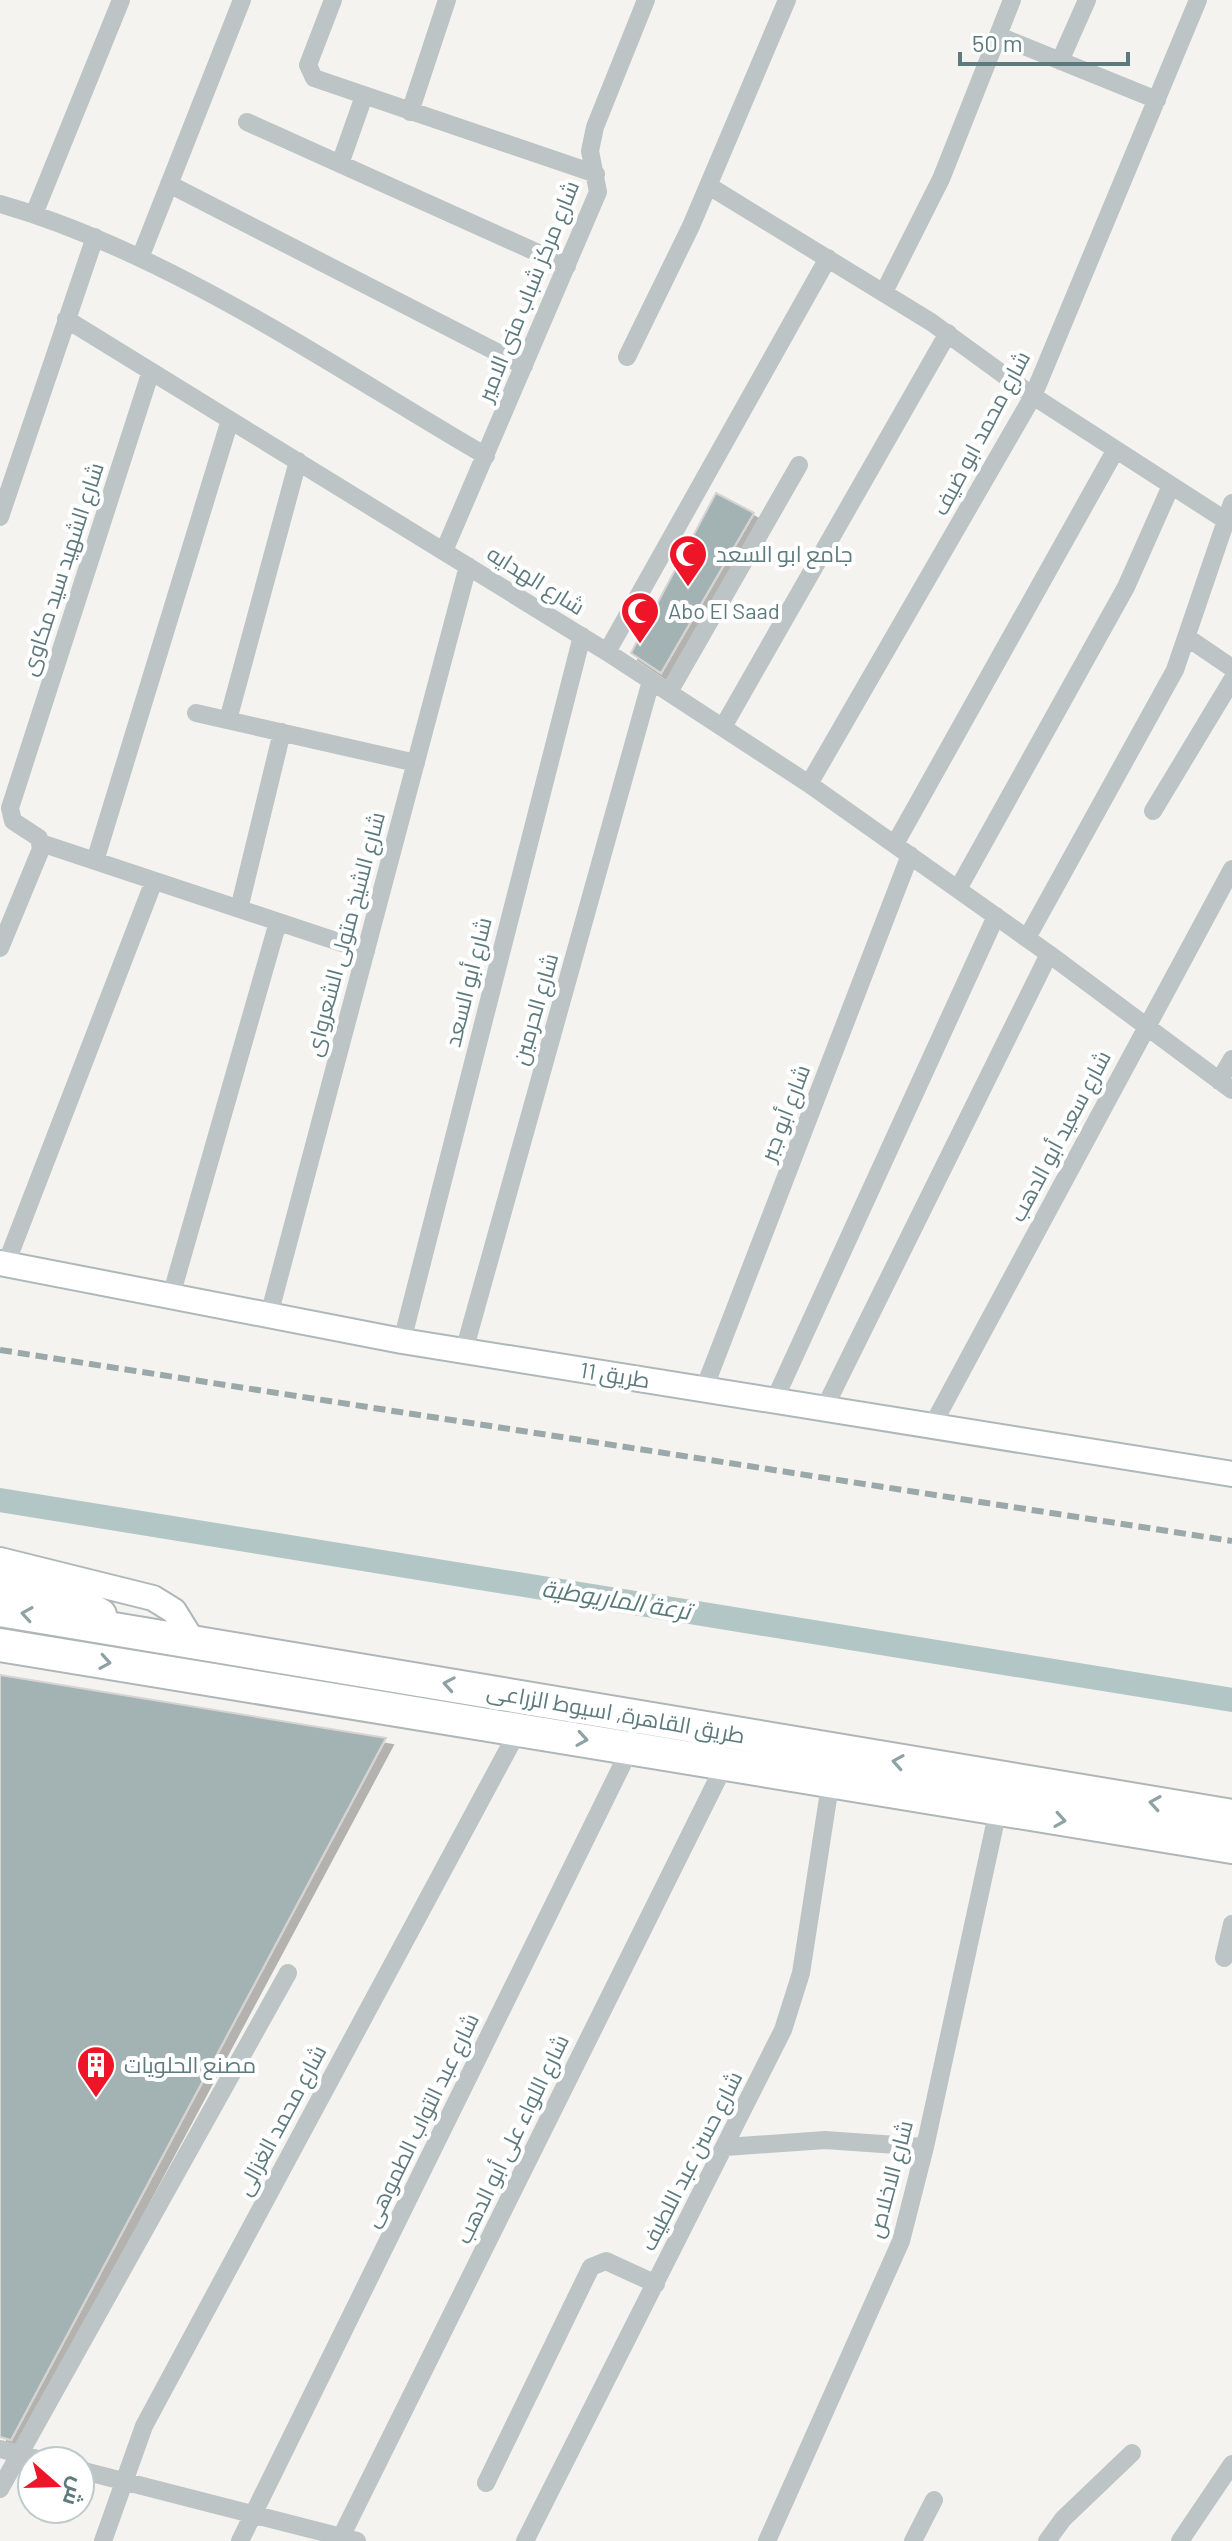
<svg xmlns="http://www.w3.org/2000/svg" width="1232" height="2541" viewBox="0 0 1232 2541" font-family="Barlow,Cairo,sans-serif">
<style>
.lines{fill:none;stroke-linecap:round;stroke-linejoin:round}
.canal{stroke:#b2c6c5;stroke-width:24}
.building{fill:#a3b2b2;stroke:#d5d4d3;stroke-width:2;filter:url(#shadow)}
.secondary-casing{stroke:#aeb8ba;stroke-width:28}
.highway-casing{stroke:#afb6b7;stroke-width:36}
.street{stroke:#bcc4c5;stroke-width:18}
.secondary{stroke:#fff;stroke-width:24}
.highway{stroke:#fff;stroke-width:32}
.rail{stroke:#9ba8a9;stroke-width:6;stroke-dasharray:12 6;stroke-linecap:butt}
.oneway{stroke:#8ea2a4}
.labels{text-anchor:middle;stroke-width:8;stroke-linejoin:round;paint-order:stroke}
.street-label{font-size:22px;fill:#5d7a7d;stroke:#fff}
.poi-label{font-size:22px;fill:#5d7a7d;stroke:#fff;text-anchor:start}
.water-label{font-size:24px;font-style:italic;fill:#587a78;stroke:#fff}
</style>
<defs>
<filter id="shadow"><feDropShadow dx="7" dy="7" stdDeviation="0" flood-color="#0004"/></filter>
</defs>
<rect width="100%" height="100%" fill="#f4f3ef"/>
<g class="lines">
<!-- canal -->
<path class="canal" d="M0 1500 1232 1700"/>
</g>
<!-- building -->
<path class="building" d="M716 493 754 513 661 673 631 653Z
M0 1675 386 1738 11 2440 0 2437Z"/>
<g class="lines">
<defs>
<path id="secondary" d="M0 1263 402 1341 1232 1474
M0 1560 153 1598 174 1611 192 1640"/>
<path id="highway" d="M0 1581 76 1601 100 1615
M0 1610 1232 1816
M0 1645 1232 1847"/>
</defs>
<!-- secondary casing -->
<use href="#secondary" class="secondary-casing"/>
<!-- highway casing -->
<use href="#highway" class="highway-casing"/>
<!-- street -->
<path class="street" d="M333 0 308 65 314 78 596 174
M999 36 1157 100
M1060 61 1087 0
M410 112 447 0
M247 122 567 266
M340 164 364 96
M169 184 524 366
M709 186 931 322 1033 396 1225 520
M0 204C170 253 333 367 486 456
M34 214 121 0
M140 258 242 0
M884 292 941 179 1012 0
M66 319 607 652 809 784 1049 954 1232 1090
M627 357 691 226 787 0
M0 517 95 237
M444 551 598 192 590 151 595 127 646 0
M1188 638 1232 668
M607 652 828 258
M669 692 799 465
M196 713 416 763
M228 720 298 461
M723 727 948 333
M809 784 1033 396 1198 0
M1153 811 1232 680
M41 843 366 951
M895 844 1115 451
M95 861 230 420
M958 889 1126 587 1170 488
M239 909 282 732
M1027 938 1175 670 1232 503
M0 948 41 849 39 838 13 821 10 808 151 371
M1219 1081 1232 1059
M6 1264 154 881
M171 1296 278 922
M269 1315 468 566
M402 1341 582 636
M464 1351 651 681
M704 1389 910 855
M774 1401 996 916
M824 1409 1049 954
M932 1426 1232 869
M1224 1958 1232 1924
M726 2147 825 2140 925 2147
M0 2449 45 2461
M80 2470 357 2541
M486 2483 591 2267 606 2261 656 2284
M0 2489 288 1973
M341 2537 726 1762
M103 2541 144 2426 519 1729
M240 2541 631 1747
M525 2541 783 2030 801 1973 831 1779
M767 2541 901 2241 925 2147 998 1810
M913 2541 934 2500
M1047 2541 1063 2519 1132 2453
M1180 2541 1232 2464"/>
<!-- secondary -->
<use href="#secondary" class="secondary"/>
<!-- highway -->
<use href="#highway" class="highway"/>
<!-- rail -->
<path class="rail" d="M0 1350 1232 1541"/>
</g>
<!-- one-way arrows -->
<defs><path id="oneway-chevron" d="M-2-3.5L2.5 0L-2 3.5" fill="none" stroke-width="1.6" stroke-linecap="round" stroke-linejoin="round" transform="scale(2)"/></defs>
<g class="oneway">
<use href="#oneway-chevron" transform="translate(27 1614) rotate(-171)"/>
<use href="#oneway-chevron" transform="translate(105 1662) rotate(9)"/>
<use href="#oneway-chevron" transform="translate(449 1684) rotate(-170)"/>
<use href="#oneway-chevron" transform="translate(582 1739) rotate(9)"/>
<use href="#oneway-chevron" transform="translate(898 1762) rotate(-171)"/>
<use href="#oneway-chevron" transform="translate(1155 1803) rotate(-171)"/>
<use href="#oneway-chevron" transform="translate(1060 1820) rotate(9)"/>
</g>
<!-- icons -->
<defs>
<symbol id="mosque-pin" viewBox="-11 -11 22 30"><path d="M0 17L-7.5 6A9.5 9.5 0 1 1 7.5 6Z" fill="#ef1529" stroke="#fff"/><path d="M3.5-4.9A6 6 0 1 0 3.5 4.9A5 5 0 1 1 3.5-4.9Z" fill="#fff"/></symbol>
<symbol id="building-pin" viewBox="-11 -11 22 30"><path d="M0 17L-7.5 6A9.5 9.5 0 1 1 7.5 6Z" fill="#ef1529" stroke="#fff"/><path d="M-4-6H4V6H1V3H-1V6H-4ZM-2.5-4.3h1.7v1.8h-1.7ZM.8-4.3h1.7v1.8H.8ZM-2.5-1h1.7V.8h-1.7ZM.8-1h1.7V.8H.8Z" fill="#fff"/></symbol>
</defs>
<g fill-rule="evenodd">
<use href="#mosque-pin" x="666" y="532" width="44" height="60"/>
<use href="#mosque-pin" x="618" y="589" width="44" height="60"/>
<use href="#building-pin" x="74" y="2043" width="44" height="60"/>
</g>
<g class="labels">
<!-- street labels -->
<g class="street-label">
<text transform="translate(528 291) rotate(-68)" y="8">شارع مركز شباب منى الامير</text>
<text transform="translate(981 433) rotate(-62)" y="8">شارع محمد ابو ضيف</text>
<text transform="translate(62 569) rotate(-72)" y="8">شارع الشهيد سيد مكاوى</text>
<text transform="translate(536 580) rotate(32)" y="8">شارع الهدايه</text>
<text transform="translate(345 934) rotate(-75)" y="8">شارع الشيخ متولى الشعرواى</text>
<text transform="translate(468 982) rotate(-76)" y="8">شارع أبو السعد</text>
<text transform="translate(535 1009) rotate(-74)" y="8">شارع الحرمين</text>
<text transform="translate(785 1113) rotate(-69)" y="8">شارع أبو جبر</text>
<text transform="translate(1060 1136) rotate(-62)" y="8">شارع سعيد أبو الدهب</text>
<text transform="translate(615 1375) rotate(9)" y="8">طريق 11</text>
<text transform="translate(616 1713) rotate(10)" y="8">طريق القاهرة, اسيوط الزراعى</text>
<text transform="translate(281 2120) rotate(-62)" y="8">شارع محمد الغزالى</text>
<text transform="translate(421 2120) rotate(-64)" y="8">شارع عبد التواب الطموهى</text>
<text transform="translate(512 2139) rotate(-64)" y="8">شارع اللواء على أبو الدهب</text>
<text transform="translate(691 2161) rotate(-63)" y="8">شارع حسن عبد اللطيف</text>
<text transform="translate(890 2179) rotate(-75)" y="8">شارع الاخلاص</text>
</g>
<!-- poi labels -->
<g class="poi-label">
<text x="716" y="562">جامع ابو السعد</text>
<text x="668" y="619">Abo El Saad</text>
<text x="124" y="2073">مصنع الحلويات</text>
</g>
<!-- water labels -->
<g class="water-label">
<text transform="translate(616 1600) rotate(9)" y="8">ترعة الماريوطية</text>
</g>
</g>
<!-- north arrow -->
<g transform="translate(56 2485) rotate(110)"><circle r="38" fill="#ffffff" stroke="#becacb" stroke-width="2"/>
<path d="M0-6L14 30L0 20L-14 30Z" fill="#ef1529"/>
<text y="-12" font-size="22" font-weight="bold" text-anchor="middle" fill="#5d7a7d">ش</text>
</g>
<!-- scale -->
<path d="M960 52v12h168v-12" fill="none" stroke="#5d7a7d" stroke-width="4"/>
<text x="972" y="52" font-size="24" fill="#5d7a7d" stroke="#ffffff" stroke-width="6" paint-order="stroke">50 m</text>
</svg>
